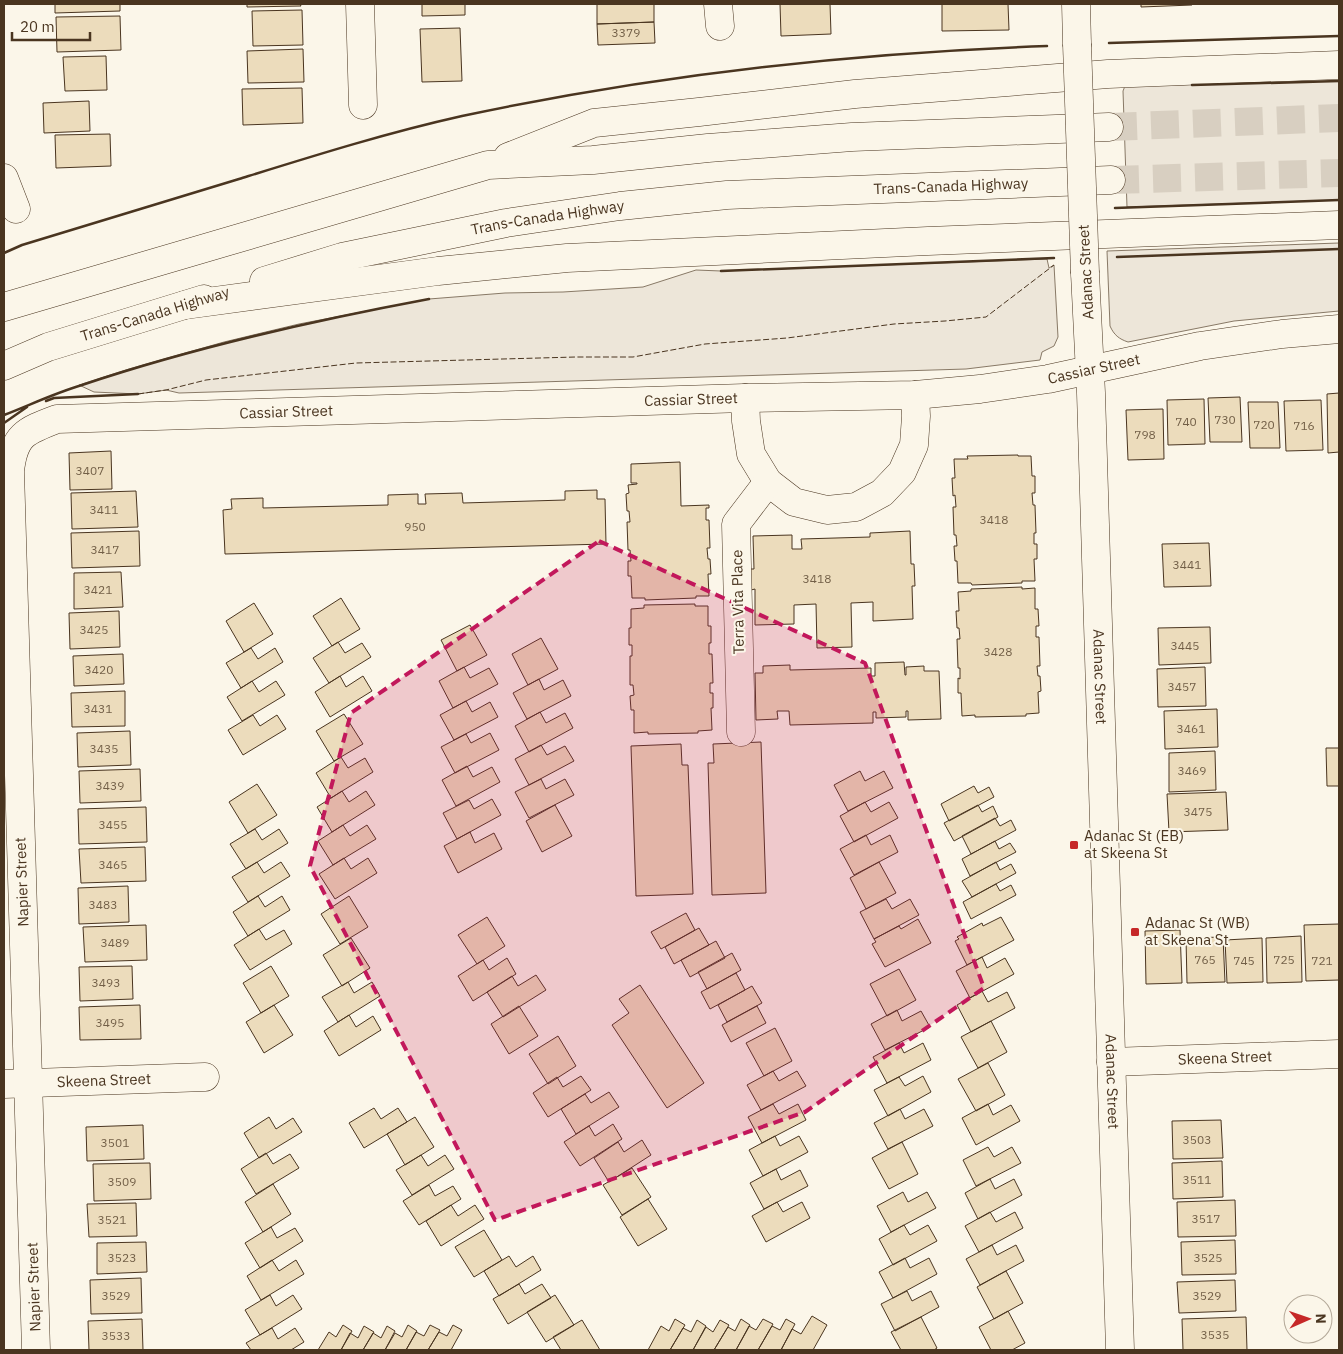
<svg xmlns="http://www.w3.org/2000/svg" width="1343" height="1354" viewBox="0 0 1343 1354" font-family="'IBM Plex Sans',sans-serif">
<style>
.green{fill:#ede6d9;stroke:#887966}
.building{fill:#ecdcbc;stroke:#4a3520}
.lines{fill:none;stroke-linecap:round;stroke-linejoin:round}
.highway-tunnel{stroke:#d8cfc1;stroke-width:28;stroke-dasharray:28 14;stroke-linecap:butt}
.minor-casing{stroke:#4a3520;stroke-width:29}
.highway-casing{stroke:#4a3520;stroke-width:29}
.minor{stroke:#fbf6e9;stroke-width:28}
.highway{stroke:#fbf6e9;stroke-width:28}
.minor-bridge-casing{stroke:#4a3520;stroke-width:29;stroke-linecap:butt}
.minor-bridge{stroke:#fbf6e9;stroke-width:28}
.fence{stroke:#4a3520;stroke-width:1;stroke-dasharray:6 2.5;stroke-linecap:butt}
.wall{stroke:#4a3520;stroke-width:2.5}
.marked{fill:#c2185b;fill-opacity:0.2;stroke:#c2185b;stroke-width:4;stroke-dasharray:10 6;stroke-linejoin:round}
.poi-dot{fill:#c62828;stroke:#fbf6e9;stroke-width:2}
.labels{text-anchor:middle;stroke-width:4;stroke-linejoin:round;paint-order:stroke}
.number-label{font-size:12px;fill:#725f47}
.street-label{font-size:15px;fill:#4a3520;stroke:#fbf6e9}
.poi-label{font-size:15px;fill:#4a3520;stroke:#fbf6e9;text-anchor:start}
</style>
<rect width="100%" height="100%" fill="#fbf6e9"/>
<!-- green -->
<path class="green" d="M1339 81V200L1127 207 1123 91 1125 86Z
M1339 243V311L1234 321 1128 342C1119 339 1114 335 1110 326L1107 251Z
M1047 259 1049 268 1054 265 1058 337 1054 346 1042 352 1040 360 966 369 179 393 166 390 138 394 94 392 79 385 129 369 224 342 299 324 429 299 505 293 563 292 643 287 696 270 721 271Z"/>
<!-- building -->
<path class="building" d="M55 4H120V11L55 13Z
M247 4H300L301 6 247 7Z
M422 4H465V15L422 16Z
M597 4H654V22L597 24Z
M780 4H830L831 34 781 36Z
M942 4H1008L1009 30 942 31Z
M1141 4H1192V5L1141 7Z
M302 10 303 45 253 46 252 11Z
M120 16 121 50 57 52 56 17Z
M654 22 655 43 598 45 597 24Z
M460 28 462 81 422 82 420 29Z
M303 49 304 82 248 83 247 51Z
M106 56 107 90 65 91 63 57Z
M302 88 303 123 243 125 242 89Z
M89 101 90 131 44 133 43 103Z
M110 134 111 166 56 168 55 135Z
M1339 393V452L1328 453 1327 394Z
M1240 397 1242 442H1210L1208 398Z
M1204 399 1205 444 1168 445 1167 400Z
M1321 400 1323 450 1286 451 1284 401Z
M1248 402H1278L1280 448H1250Z
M1163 409 1164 459 1128 460 1126 410Z
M111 451 112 489 70 490 69 453Z
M1018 455V456H1031L1032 476H1035V493H1032L1033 505H1035L1036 533H1034V544H1037V559H1034L1035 581H1022V583L972 585 971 583H958L957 561H955L954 546H957L956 535H954L953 507H956L955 495 953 496 952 478H955L954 459H968L967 456Z
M680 462 681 506 709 505V508H706V520H709L710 548H707L708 559H710L711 574H708L709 596H696V598L645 600V598H632L631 576H628V561H631L630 550H628L627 522H630L629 511H627L626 494 629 493 628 485 637 484V483H631V464Z
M597 490V499H605L606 544 225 554 223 510 232 509 231 499 263 498V508L388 505V495L418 494V504H426L425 494 462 493 463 503 565 500V491Z
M136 491 138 527 72 529 71 493Z
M139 531 140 566 72 568 71 533Z
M910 531 911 564H914L915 586H912L913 619 873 621V602L851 603 852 647 817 648 816 604 794 605V624L755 625V589L751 590 750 569H754L753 536 792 535V549H802L801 539 870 537V533Z
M1209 543 1211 586 1164 587 1162 544Z
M121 572 123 607 74 609V573Z
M1022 587V589L1035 588V609H1038L1039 626H1036V637H1039L1040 666H1037L1038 676H1040L1041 691 1038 692 1039 713 1026 714V716L975 717V715L962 716 961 693H958V678L960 679V668H958L957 639H960L959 628H957L956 611H959L958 592 971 591V589Z
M341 598 360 629 332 646 313 616Z
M254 603 273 634 244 652 226 621Z
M695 604V606H708V626H711V643H709V654H712L713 683H710V693H713V708H711L712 730 698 731V733L648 734V732L634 733V710H631L630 696 634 695 633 685H630V656H632V645H629V628H631V609L644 608V605Z
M119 611 120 647 70 649 69 613Z
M470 625 487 655 457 671 441 640Z
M1210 627 1211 663 1159 665 1158 628Z
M541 638 558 669 528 685 512 654Z
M338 642 345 653 362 643 371 657 329 683 313 658Z
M251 648 258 659 275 648 283 662 241 688 226 663Z
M123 654 124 684 74 686 73 656Z
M904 662 905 675H906V667L924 666V671H939L941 719 908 720V711H906V717L876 718V712H873V723L790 725 789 711H777L778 719 756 720 755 673H763V666L790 665V670L871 668V676H875V663Z
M464 667 470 678 489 668 498 684 453 708 439 681Z
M1205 667 1206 706 1158 707 1157 669Z
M340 676 346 687 363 676 372 691 330 717 315 692Z
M539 679 544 690 563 680 571 696 527 719 513 693Z
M252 681 259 692 276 681 285 695 242 721 227 697Z
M125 691V726L72 727 71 693Z
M466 701 472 712 490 702 498 717 454 740 440 715Z
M1217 709 1218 747 1165 749 1164 711Z
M540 712 546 723 565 713 573 728 529 752 515 726Z
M344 714 363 744 334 761 316 731Z
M253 715 260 726 277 715 286 729 243 755 228 730Z
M130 731 131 765 78 767 77 733Z
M490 733 499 750 455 773 441 747 466 734 471 743Z
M761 742 766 893 712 895 708 763H714L713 744Z
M681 744 682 765H688L693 894 636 896 631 746Z
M541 745 547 755 565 746 574 761 529 785 515 759Z
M1326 748H1339V786H1327Z
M1215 751 1216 790 1169 792V753Z
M341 757 348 768 365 758 373 772 331 798 316 773Z
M467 766 473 777 492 767 500 782 456 806 442 780Z
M140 769 141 801 80 803 79 771Z
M860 771 865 781 884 771 893 788 848 811 834 785Z
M541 779 546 789 565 779 574 795 529 818 515 792Z
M257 784 277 815 248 833 229 802Z
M974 786 978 793 989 787 994 797 949 821 941 804Z
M342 791 349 802 366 791 375 805 332 832 317 807Z
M1226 792 1228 830 1169 832 1167 794Z
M492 799 501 815 457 839 443 813 469 800 474 809Z
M865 802 871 812 889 802 898 818 854 842 840 816Z
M555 805 572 836 542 852 526 821Z
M978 805 982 812 993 806 998 817 954 841 944 823Z
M146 807 147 842 79 844 78 809Z
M995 818 1000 826 1011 820 1016 830 971 854 962 836Z
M343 825 350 836 367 825 376 839 333 865 318 841Z
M255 829 262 840 279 829 288 843 246 869 230 844Z
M470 832 475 843 494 833 502 849 458 873 444 846Z
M866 835 871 845 890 835 898 852 854 875 840 849Z
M995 841 999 849 1010 843 1016 852 970 876 962 859Z
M145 847 146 881 81 883 79 849Z
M344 858 351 869 368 858 377 873 335 899 319 874Z
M257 862 264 873 281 862 290 876 248 902 232 877Z
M879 862 896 893 866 909 850 878Z
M996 862 1000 870 1011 864 1016 873 972 897 962 881Z
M996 884 1000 891 1011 885 1016 895 971 919 963 902Z
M128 886 129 922 79 924 78 888Z
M258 896 265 907 282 896 290 910 248 936 233 912Z
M349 896 368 927 340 944 321 914Z
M886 899 892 909 910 899 919 915 874 939 860 912Z
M686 913 695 930 661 949 651 932Z
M487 917 505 946 477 964 458 935Z
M1001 917 1014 940 967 965 955 941 959 939 957 937 982 923 983 926Z
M918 919 931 943 885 967 872 944 876 942 874 939 899 926 901 929Z
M1339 924V980L1306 981 1304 925Z
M146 925 147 960 85 962 83 927Z
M699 928 709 945 674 964 665 947Z
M259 929 266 940 284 930 292 944 250 970 234 945Z
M1180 930 1182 983 1146 984 1145 931Z
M1301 936 1302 982 1267 983 1266 938Z
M1223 937 1225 982 1187 983 1186 938Z
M351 938 370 968 342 986 323 955Z
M1262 938 1263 982 1227 983 1225 940Z
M716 941 725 958 690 977 681 960Z
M732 953 741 970 707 989 698 972Z
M982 957 987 968 1005 958 1014 974 970 998 956 971Z
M507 958 516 974 473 1001 458 976 483 960 489 970Z
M132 966 133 999 80 1001 79 967Z
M271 966 289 996 261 1013 243 983Z
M899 969 916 1000 887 1016 870 984Z
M736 973 745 990 710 1009 701 992Z
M536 975 546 990 503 1017 487 992 512 976 518 986Z
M348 982 354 993 372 982 380 996 338 1022 322 997Z
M640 985 704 1083 667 1108 612 1025 629 1013 619 999Z
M752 986 762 1003 727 1022 718 1005Z
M982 991 988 1002 1007 992 1015 1008 971 1032 957 1005Z
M140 1005 141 1039 80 1040 79 1007Z
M274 1005 293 1035 264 1053 246 1022Z
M519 1006 538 1036 509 1054 491 1024Z
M757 1006 766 1023 731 1042 722 1025Z
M897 1010 902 1021 921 1011 930 1027 885 1050 871 1024Z
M349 1015 356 1027 373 1016 381 1030 339 1056 324 1031Z
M991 1021 1007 1052 978 1068 961 1037Z
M775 1028 792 1061 764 1076 746 1043Z
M558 1036 576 1066 548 1084 529 1054Z
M899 1043 904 1053 923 1043 931 1060 887 1083 873 1057Z
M988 1063 1005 1095 976 1111 958 1079Z
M773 1071 779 1081 797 1071 806 1086 761 1110 747 1085Z
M581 1076 591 1090 548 1117 533 1093 557 1077 563 1087Z
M923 1076 931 1092 888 1116 874 1090 899 1077 905 1086Z
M609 1092 619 1107 576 1134 561 1109 585 1094 591 1103Z
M773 1104 779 1114 798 1104 806 1120 762 1143 748 1117Z
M988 1104 993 1115 1011 1105 1020 1121 976 1145 962 1118Z
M374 1108 381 1119 398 1108 407 1122 364 1148 349 1123Z
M900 1109 905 1119 924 1109 933 1126 888 1149 874 1123Z
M269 1117 276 1129 293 1118 302 1132 259 1158 244 1133Z
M415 1117 434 1147 405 1165 387 1134Z
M1221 1120 1223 1158 1173 1159 1172 1121Z
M613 1124 622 1139 580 1166 564 1142 589 1126 595 1136Z
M143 1125 144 1159 87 1161 86 1127Z
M775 1136 780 1146 799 1136 808 1152 763 1176 749 1150Z
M642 1140 651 1155 609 1182 594 1158 618 1142 624 1152Z
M902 1142 918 1174 889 1189 872 1158Z
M988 1147 994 1157 1012 1147 1021 1163 976 1186 963 1160Z
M266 1153 273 1164 290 1154 299 1168 256 1194 241 1169Z
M421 1155 428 1166 445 1155 454 1169 412 1195 396 1170Z
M1222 1161 1223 1197 1173 1199 1172 1163Z
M150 1163 151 1199 94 1201 93 1164Z
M632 1168 651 1197 622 1215 603 1185Z
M776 1169 781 1180 800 1170 808 1186 764 1209 750 1183Z
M990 1179 995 1189 1014 1179 1022 1195 978 1219 965 1193Z
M273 1184 291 1214 263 1232 245 1202Z
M429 1185 435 1196 453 1186 461 1199 419 1225 403 1201Z
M903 1192 908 1202 927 1192 936 1208 891 1232 877 1206Z
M648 1199 667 1229 638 1246 620 1217Z
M1235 1200 1236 1236 1178 1237 1177 1202Z
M777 1202 783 1212 802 1202 810 1218 766 1242 752 1216Z
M136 1203 137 1236 89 1237 87 1204Z
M451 1205 458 1216 475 1205 484 1219 441 1246 426 1221Z
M990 1212 996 1222 1015 1212 1023 1228 979 1252 965 1226Z
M904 1225 910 1235 928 1225 937 1241 893 1265 879 1239Z
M271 1227 277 1238 295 1228 303 1241 260 1268 245 1243Z
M484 1230 502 1260 474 1277 455 1247Z
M1235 1240 1236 1274 1182 1275 1181 1242Z
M146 1242 147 1272 97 1274V1243Z
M992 1245 997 1255 1016 1245 1024 1261 980 1285 966 1259Z
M509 1256 516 1267 533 1256 541 1270 499 1296 484 1271Z
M905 1258 910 1268 929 1258 937 1274 893 1298 879 1272Z
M272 1260 279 1271 296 1260 304 1274 261 1300 247 1276Z
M1006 1271 1023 1303 994 1319 977 1287Z
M141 1278 142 1313 91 1314 90 1280Z
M1235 1280 1236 1311 1179 1313 1177 1282Z
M519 1284 525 1294 542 1284 551 1298 508 1324 493 1299Z
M907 1291 912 1301 931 1291 939 1307 895 1331 881 1304Z
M270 1295 276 1306 293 1295 302 1309 260 1335 245 1310Z
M555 1295 574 1325 546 1342 527 1312Z
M1008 1311 1025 1343 1012 1350H991L979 1327Z
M812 1316 827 1325 813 1350H781L792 1329 801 1334Z
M921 1317 937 1348 934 1350H901L891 1332Z
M1246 1317 1247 1350H1183L1182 1319Z
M142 1319 143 1350H89L88 1321Z
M675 1319 685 1325 670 1350H648L661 1326 669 1331Z
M741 1319 750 1325 736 1350H714L728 1327 735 1331Z
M763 1319 773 1324 758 1350H736L749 1326 756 1330Z
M786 1319 795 1324 781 1350H758L772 1326 780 1330Z
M582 1320 600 1350H561L553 1337Z
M697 1320 706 1326 693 1350H670L683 1328 691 1332Z
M720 1320 729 1325 714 1350H693L706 1327 713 1332Z
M343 1325 352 1331 341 1350H318L329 1332 336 1337Z
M408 1325 417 1331 406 1350H385L395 1333 402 1337Z
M430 1325 440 1330 428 1350H406L416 1332 424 1336Z
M453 1325 462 1330 451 1350H428L439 1332 447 1336Z
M364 1326 374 1332 363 1350H341L350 1333 358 1338Z
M387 1326 395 1331 385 1350H363L373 1333 381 1338Z
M272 1328 278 1339 295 1328 304 1342 291 1350H251L246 1343Z"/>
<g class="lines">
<!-- highway-tunnel -->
<path class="highway-tunnel" d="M1109 127 1339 118
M1111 180 1339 173"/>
<defs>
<g id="minor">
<path d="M360 4 363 105"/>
<path d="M718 4 720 26"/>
<path d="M1076 4 1077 44"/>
<path d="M4 178 16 209"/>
<path id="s1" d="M1085 273 1091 393 1120 1350"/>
<path d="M745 398 746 421 751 454 768 482 794 502 827 510 856 507 882 493 902 472 914 445 916 416 915 395"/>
<path d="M741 732 736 524 768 482"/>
<path id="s2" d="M1111 1062 1339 1054"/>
<path id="s3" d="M4 1084 205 1077"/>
<path id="s4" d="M36 1350 10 471C14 435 25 431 57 419L745 398 915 395 980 389 1048 379 1200 346 1282 334 1339 329"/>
</g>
<g id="highway">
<path d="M508 157 594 123 699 112 855 94 1108 74 1339 65"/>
<path id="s5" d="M264 281 342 257 506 223 620 206 727 195 1111 180"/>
<path d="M185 305 438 271 567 258 928 241 1339 225"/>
<path d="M4 307 488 165 593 160 708 148 852 137 1109 127"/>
<path d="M4 366 48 347 204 299"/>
</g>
</defs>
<!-- minor casing -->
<use href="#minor" class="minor-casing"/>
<!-- highway casing -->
<use href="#highway" class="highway-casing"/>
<!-- minor -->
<use href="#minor" class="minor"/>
<!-- highway -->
<use href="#highway" class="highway"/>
<defs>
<path id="minor-bridge" d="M1077 44 1085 273"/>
</defs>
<!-- minor-bridge casing -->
<use href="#minor-bridge" class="minor-bridge-casing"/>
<!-- minor-bridge -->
<use href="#minor-bridge" class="minor-bridge"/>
<!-- fence -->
<path class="fence" d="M138 394 166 390 206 380 356 363 576 357H633L705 344 787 338 894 324 945 321 986 317 1054 265"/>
<!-- wall -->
<path class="wall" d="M1109 43 1339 36
M1192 85 1339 81
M1115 208 1339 200
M4 253 22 245C94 223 167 201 239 179 313 156 386 133 462 116 654 75 850 53 1047 46
M1117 257 1339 249
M721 271 1054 258
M46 401 54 398 138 394
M4 415C30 405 55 393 82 385 195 347 311 321 429 299
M4 423 27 407"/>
</g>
<!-- marked area -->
<path class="marked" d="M599 541 865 663 984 988 805 1112 495 1220 310 866 351 713Z"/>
<!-- markers -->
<g class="poi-dot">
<rect x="1069" y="840" width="10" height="10" rx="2.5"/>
<rect x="1130" y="927" width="10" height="10" rx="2.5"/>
</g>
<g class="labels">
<!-- number labels -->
<g class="number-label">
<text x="626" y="37">3379</text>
<text x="1225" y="424">730</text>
<text x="1186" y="426">740</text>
<text x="1264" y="429">720</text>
<text x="1304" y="430">716</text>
<text x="1145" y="439">798</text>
<text x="90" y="475">3407</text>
<text x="104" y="514">3411</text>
<text x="994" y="524">3418</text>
<text x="415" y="531">950</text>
<text x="105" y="554">3417</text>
<text x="1187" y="569">3441</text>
<text x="817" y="583">3418</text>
<text x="98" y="594">3421</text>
<text x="94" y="634">3425</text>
<text x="1185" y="650">3445</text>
<text x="998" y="656">3428</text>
<text x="99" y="674">3420</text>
<text x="1182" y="691">3457</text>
<text x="98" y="713">3431</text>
<text x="1191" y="733">3461</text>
<text x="104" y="753">3435</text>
<text x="1192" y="775">3469</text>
<text x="110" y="790">3439</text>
<text x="1198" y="816">3475</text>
<text x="113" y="829">3455</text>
<text x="113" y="869">3465</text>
<text x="103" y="909">3483</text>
<text x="115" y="947">3489</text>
<text x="1205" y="964">765</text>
<text x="1284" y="964">725</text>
<text x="1244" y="965">745</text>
<text x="1322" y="965">721</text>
<text x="106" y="987">3493</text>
<text x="110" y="1027">3495</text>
<text x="1197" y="1144">3503</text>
<text x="115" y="1147">3501</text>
<text x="1197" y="1184">3511</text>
<text x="122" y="1186">3509</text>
<text x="1206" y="1223">3517</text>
<text x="112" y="1224">3521</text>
<text x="122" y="1262">3523</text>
<text x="1208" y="1262">3525</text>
<text x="116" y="1300">3529</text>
<text x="1207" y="1300">3529</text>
<text x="1215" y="1339">3535</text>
<text x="116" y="1340">3533</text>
</g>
<!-- street labels -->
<g class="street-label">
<text dy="5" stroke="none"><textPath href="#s5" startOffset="696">Trans-Canada Highway</textPath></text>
<text dy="5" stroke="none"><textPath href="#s5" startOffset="291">Trans-Canada Highway</textPath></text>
<text transform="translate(1086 272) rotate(-93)" y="5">Adanac Street</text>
<text transform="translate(155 314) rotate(-17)" y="5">Trans-Canada Highway</text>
<text dy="5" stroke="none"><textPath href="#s4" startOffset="1995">Cassiar Street</textPath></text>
<text dy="5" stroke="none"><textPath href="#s4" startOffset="1590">Cassiar Street</textPath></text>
<text dy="5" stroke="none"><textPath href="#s4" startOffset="1185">Cassiar Street</textPath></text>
<text transform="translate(738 602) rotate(-91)" y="5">Terra Vita Place</text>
<text dy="5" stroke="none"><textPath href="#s1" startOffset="404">Adanac Street</textPath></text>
<text transform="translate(22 882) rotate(-92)" y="5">Napier Street</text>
<text dy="5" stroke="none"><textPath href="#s2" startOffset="114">Skeena Street</textPath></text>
<text dy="5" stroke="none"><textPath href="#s3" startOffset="100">Skeena Street</textPath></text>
<text dy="5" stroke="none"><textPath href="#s1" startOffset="809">Adanac Street</textPath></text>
<text transform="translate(34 1287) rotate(-92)" y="5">Napier Street</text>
</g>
<!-- poi labels -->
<g class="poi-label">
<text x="1084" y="841">Adanac St (EB)<tspan x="1084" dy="17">at Skeena St</tspan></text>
<text x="1145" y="928">Adanac St (WB)<tspan x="1145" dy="17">at Skeena St</tspan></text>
</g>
</g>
<!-- border -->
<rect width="1343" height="1354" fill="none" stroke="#4a3520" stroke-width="10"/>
<!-- north arrow -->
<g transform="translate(1308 1319) rotate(88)"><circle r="24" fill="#fbf6e9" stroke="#b4a999"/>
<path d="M0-4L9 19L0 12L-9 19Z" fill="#c62828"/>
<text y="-8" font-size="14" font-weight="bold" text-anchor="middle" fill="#4a3520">N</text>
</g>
<!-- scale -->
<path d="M12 32v8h78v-8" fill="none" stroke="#4a3520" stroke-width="2.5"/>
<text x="20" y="32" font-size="15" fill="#4a3520" stroke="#fbf6e9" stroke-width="4" paint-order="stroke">20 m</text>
</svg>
